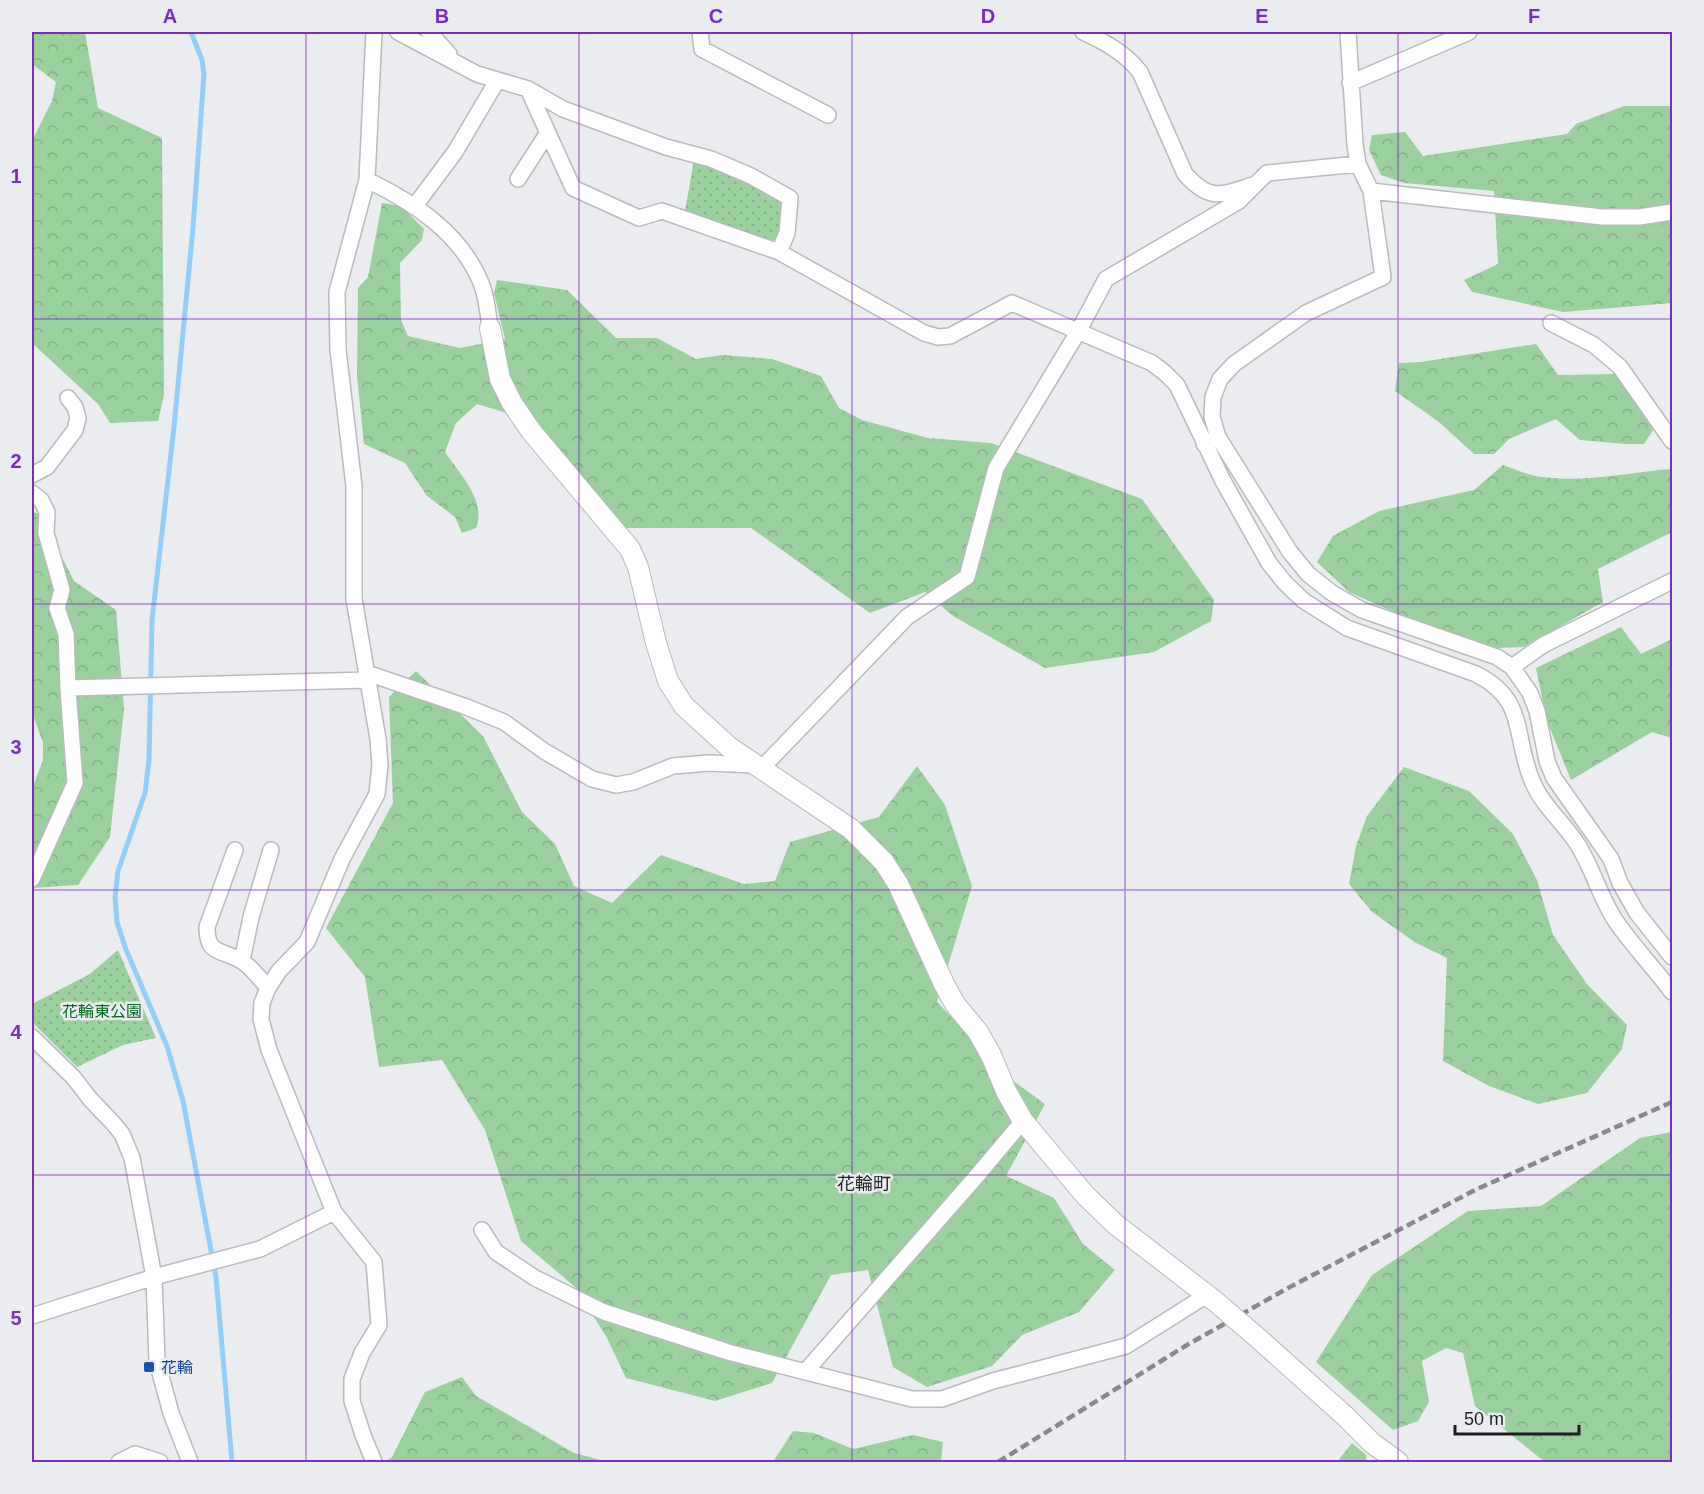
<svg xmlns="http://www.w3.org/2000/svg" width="1704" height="1494" viewBox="0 0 1704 1494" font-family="Helvetica,'Noto Sans JP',sans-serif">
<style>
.forest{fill:url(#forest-crowns)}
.park{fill:url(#park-dots)}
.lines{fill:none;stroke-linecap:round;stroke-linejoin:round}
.stream{stroke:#93cff9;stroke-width:5}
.minor-casing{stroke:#b9babd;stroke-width:18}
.tertiary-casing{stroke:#b9babd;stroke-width:22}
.minor{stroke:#fff;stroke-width:15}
.tertiary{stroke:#fff;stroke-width:20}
.rail{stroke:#88898c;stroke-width:4.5;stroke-dasharray:9 4.5;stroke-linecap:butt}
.tertiary-bridge-casing{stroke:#b9babd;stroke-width:22;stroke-linecap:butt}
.tertiary-bridge{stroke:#fff;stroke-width:20}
.grid{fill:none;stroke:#7b2cbf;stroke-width:1.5;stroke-opacity:0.55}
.transit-dot{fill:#1a4fb4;stroke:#ebecf0;stroke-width:2}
.labels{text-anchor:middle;stroke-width:5;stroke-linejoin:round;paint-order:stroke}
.park-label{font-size:16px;fill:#016920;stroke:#ebecf0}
.transit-label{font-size:16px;fill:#164399;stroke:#ebecf0;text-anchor:start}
.neighbourhood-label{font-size:18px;fill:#1d1e1f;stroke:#ebecf0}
.neatline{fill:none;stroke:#7b2cbf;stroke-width:2}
.grid-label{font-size:20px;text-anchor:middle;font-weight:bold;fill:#7b2cbf}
</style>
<defs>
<pattern id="forest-crowns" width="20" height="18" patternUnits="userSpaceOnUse" patternTransform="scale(1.5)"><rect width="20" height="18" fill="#99d09d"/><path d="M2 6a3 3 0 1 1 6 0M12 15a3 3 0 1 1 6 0" fill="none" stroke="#83b287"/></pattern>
<pattern id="park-dots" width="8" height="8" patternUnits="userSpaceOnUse" patternTransform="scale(1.5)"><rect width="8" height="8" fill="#99d09d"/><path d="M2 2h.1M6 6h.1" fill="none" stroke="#83b287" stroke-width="1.8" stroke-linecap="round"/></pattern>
</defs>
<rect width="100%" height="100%" fill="#ebecf0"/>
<!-- forest -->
<path class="forest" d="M32 32H85L98 108 162 138 164 395 158 421 110 423 98 404 32 343V141L52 101 56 82 32 64Z
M1624 106H1672V303L1563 312 1472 292 1464 280 1498 264 1494 191 1404 183 1381 175 1369 150 1372 135 1405 132 1423 156 1567 134 1576 124Z
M382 203 401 206 424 229 422 240 400 263 401 320 408 336 460 348 505 339 494 293 497 280 567 290 616 338H657L696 359 722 355 772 359 821 376 839 408 862 420 928 438 991 443 1142 499 1214 600 1211 621 1154 652 1045 668 953 616 925 592 870 613 751 528H623L536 422 477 404 456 423 445 452C459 473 487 501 476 528L462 533 455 517 427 496 405 463 364 444 357 376 358 288 368 277Z
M1536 344 1558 375 1617 374 1653 430 1644 444H1626L1580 440 1556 419 1509 439 1494 454H1474L1439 422 1395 391 1399 363 1421 362Z
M1503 465C1515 469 1529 476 1543 477 1586 483 1630 472 1672 469V532L1598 569 1603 602 1524 647 1497 648 1409 619 1349 592 1317 562 1333 536 1379 511 1474 490Z
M32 512 40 514 74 581 116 610 124 709 110 837 78 885 32 888V789L43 760V743L32 712Z
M1621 627 1641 654 1672 639V738L1652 732 1571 780 1547 721 1536 668Z
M416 671 483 736 522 812 555 844 574 886 612 903 661 855 744 884 775 881 790 842 879 817 917 766 945 805 972 886 937 1002 1009 1078 1045 1104 1006 1176 1054 1198 1083 1244 1115 1270 1079 1312 1022 1335 992 1366 927 1387 893 1367 868 1270 831 1275 772 1383 715 1401 626 1378 606 1336 575 1287 521 1241 485 1130 442 1060 379 1067 365 977 326 928 393 803 389 697Z
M1404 767 1469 791 1513 834 1537 880 1553 935 1587 984 1627 1025 1622 1049 1587 1093 1538 1104 1489 1086 1443 1061 1447 958 1416 943 1372 912 1349 884 1356 846 1367 816Z
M1672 1132V1462H1545L1475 1406 1463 1353 1446 1348 1422 1361 1429 1402 1418 1421 1393 1430 1316 1362 1372 1275 1468 1211 1541 1206 1640 1138Z
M462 1377 476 1396 574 1453 608 1462H384L392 1457 425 1392Z
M793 1431 814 1433 853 1449 913 1435 943 1442 941 1462H773Z
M1352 1443 1366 1455V1462H1337Z"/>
<!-- park -->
<path class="park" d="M694 160 713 164 785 201 782 234 772 241 685 211Z
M118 950 156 1038 123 1045 77 1067 32 1022V1004L90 974Z"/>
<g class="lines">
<!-- stream -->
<path class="stream" d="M191 32 202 60 204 74 193 228 174 427 152 620 149 760 145 793 118 871 115 898 117 922 125 947 167 1046 183 1101 216 1277 232 1462"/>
<defs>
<path id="minor" d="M398 32 477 74 528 89 573 188 639 218 662 211 779 252 924 333 938 337 950 336 1012 303 1152 363 1165 373 1177 385 1223 481 1269 563 1285 583 1304 601 1347 628 1476 674C1527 700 1513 733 1531 778 1540 803 1561 820 1576 842 1592 866 1599 895 1615 920 1632 945 1654 968 1672 992
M429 32 449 54
M700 32 702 49 828 115
M1083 32C1105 42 1125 53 1140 72L1185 174C1210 202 1221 195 1253 185
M1350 83 1469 32
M528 89 563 109 666 147 711 159 751 176 790 198 787 233 779 252
M518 179 547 134
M367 180C413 202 461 233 481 283 487 297 488 314 490 328
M1371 191 1602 217H1639L1672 212
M414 207 455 152 497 81
M1551 323 1594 345 1620 367 1672 441
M1218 437 1212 417 1213 397 1220 379 1234 364 1306 313 1383 277 1371 191 1358 164 1355 145 1348 32
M1204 444 1218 437 1290 552 1308 574 1332 593 1362 610 1497 657 1512 667 1530 693 1537 711 1547 761 1554 778 1611 859 1620 883 1637 913 1672 957
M32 475 47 467 75 430 78 418 75 407 68 398
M32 493 41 500 47 512 46 533 62 590 57 608 66 634 68 688 75 783 32 879
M1512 667 1543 645 1672 581
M367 673 464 706 504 722 544 751 592 779 616 785 633 782 673 766 709 763 754 765
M68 688 368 680
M760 770 907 617 967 577 996 468 1078 332 1106 279 1239 201 1267 173 1358 164
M235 850 207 927C207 955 220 949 240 960 251 966 260 979 268 988
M242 961 251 917 271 850
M32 1037 73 1077 91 1100 113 1123 122 1134 132 1158 154 1277 157 1362 171 1413 190 1462
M482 1230 496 1252 535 1278 604 1312 728 1352 912 1399H942L993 1381 1126 1346 1207 1295
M32 1316 154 1277 260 1249 334 1212
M805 1372 975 1178 1023 1121
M119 1462 135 1454 160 1462
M374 1462 363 1435 352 1401V1379L362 1353 379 1325 374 1262 334 1212 269 1050 261 1019 262 1003 268 988 279 971 307 942 342 859 377 794 380 765 378 739 354 599V486L338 350 337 292 367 180 374 32"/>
<path id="tertiary" d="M490 328 500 379 512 403 531 431 630 549 638 567 656 643 668 681 684 706 729 747 851 829 884 862 898 884 944 984 955 1004 978 1032 991 1055 1006 1091 1023 1121 1085 1195 1115 1224 1216 1302
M1259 1339 1345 1416 1372 1443 1398 1462"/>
</defs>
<!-- minor casing -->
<use href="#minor" class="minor-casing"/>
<!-- tertiary casing -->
<use href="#tertiary" class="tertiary-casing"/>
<!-- minor -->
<use href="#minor" class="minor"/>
<!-- tertiary -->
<use href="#tertiary" class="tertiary"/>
<!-- rail -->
<path class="rail" d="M998 1462 1187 1345 1288 1288 1475 1190 1672 1102"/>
<defs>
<path id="tertiary-bridge" d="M1216 1302 1259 1339"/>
</defs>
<!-- tertiary-bridge casing -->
<use href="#tertiary-bridge" class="tertiary-bridge-casing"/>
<!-- tertiary-bridge -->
<use href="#tertiary-bridge" class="tertiary-bridge"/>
</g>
<!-- grid -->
<path class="grid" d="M306 32V1462M579 32V1462M852 32V1462M1125 32V1462M1398 32V1462M32 319H1672M32 604H1672M32 890H1672M32 1175H1672"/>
<!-- markers -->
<rect class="transit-dot" x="143" y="1361" width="12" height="12" rx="3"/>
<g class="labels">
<!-- park labels -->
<g class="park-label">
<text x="102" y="1017">花輪東公園</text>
</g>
<!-- transit labels -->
<g class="transit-label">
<text x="161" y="1373">花輪</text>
</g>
<!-- neighbourhood labels -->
<g class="neighbourhood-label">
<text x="864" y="1190">花輪町</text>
</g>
</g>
<!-- border -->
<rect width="1704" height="1494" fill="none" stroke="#ebecf0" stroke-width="66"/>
<!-- scale -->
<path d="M1455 1425v9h124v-9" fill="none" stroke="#1d1e1f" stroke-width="3"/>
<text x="1464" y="1425" font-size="18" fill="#1d1e1f" stroke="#ebecf0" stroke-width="4.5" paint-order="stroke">50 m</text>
<rect x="33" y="33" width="1638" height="1428" class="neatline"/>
<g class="grid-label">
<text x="170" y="23">A</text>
<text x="442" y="23">B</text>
<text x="716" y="23">C</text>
<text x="988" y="23">D</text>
<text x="1262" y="23">E</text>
<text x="1534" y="23">F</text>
<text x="16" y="183">1</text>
<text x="16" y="468">2</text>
<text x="16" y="754">3</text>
<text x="16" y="1039">4</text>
<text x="16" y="1325">5</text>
</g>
</svg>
